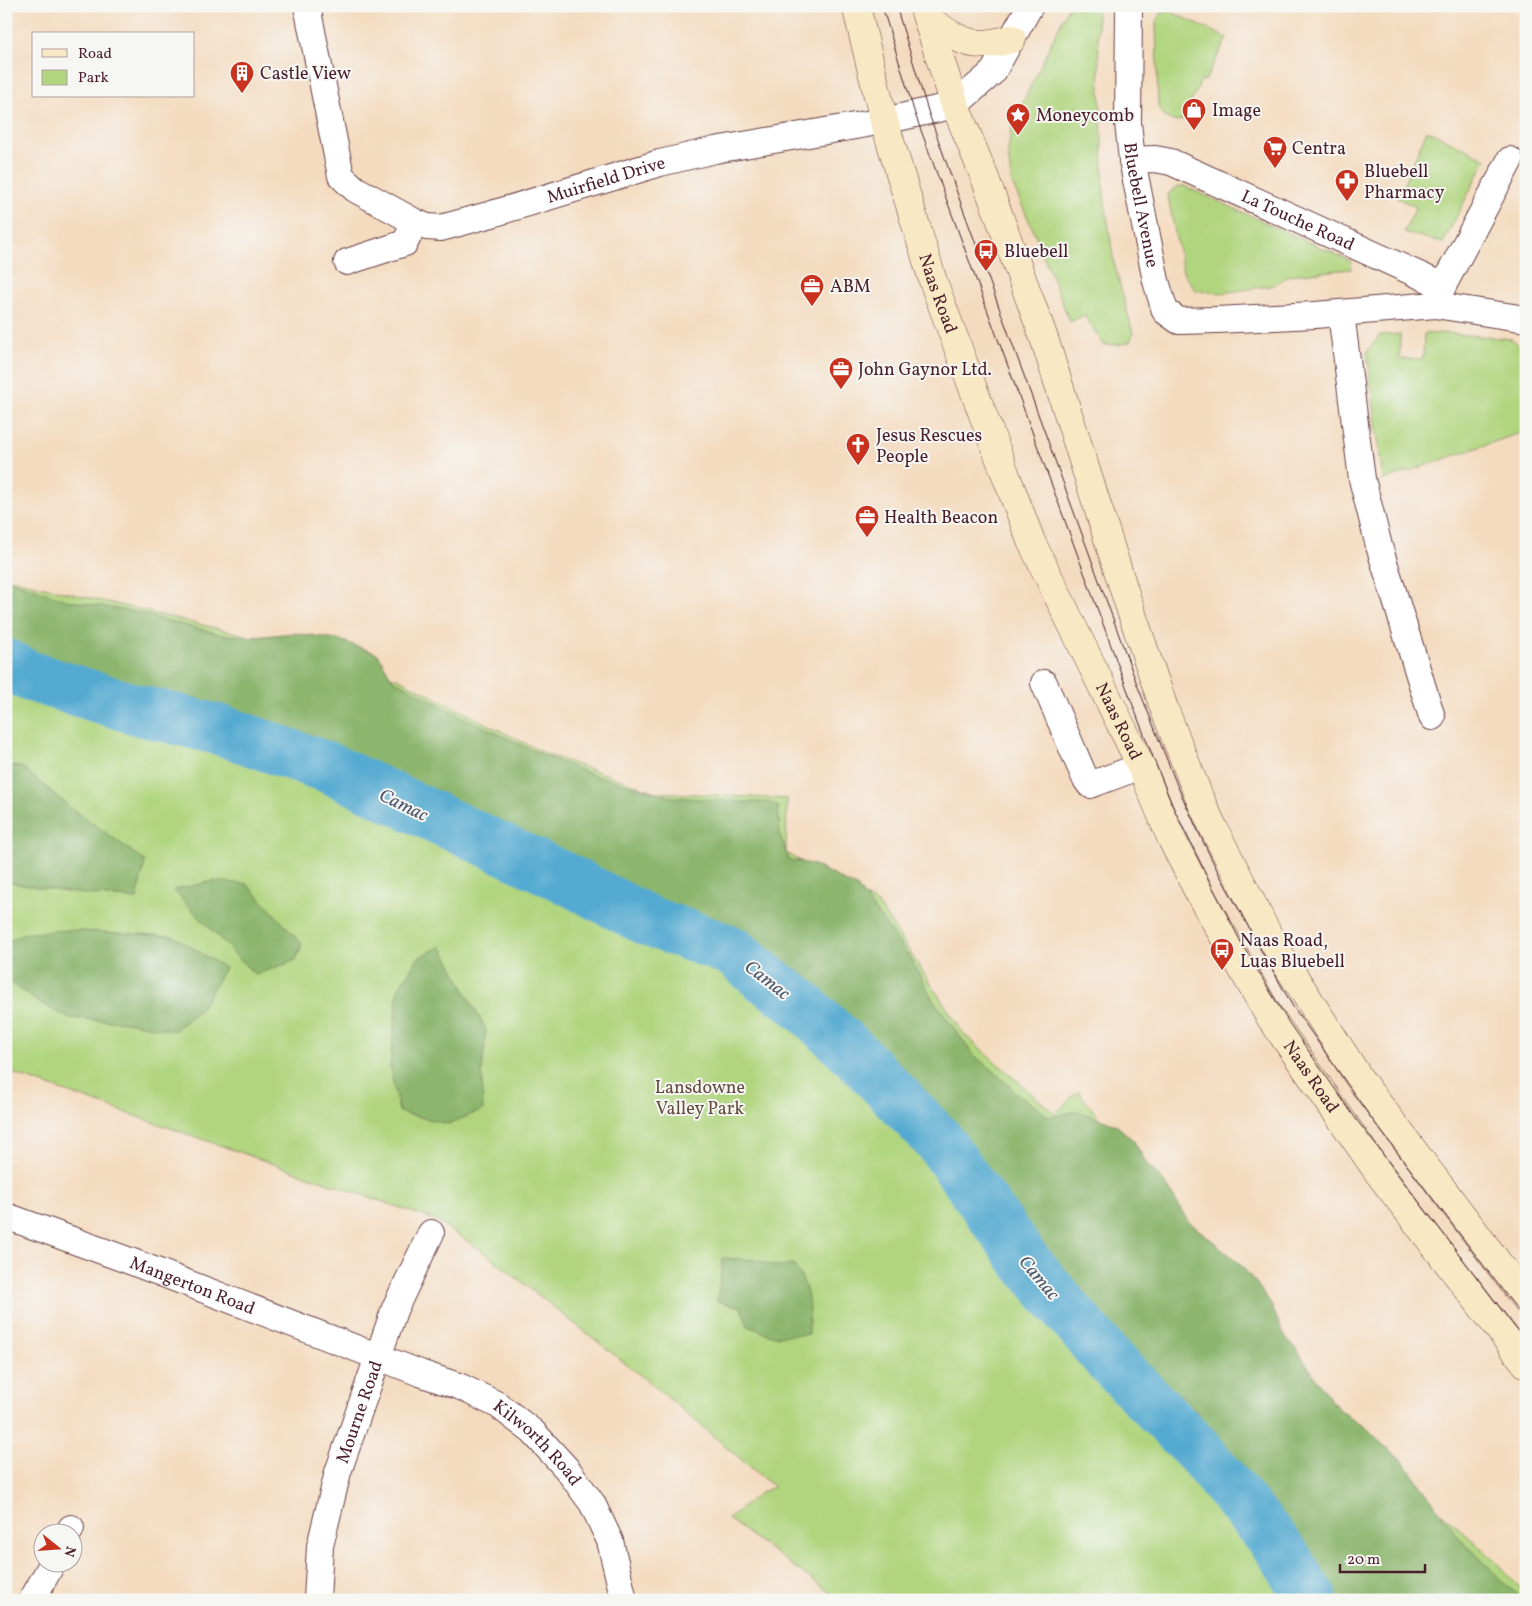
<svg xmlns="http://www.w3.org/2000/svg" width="1532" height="1606" viewBox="0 0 1532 1606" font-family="Vollkorn,serif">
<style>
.green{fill:#b1d57f;stroke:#7e7a55}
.forest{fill:#8cb66e;stroke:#6b6a4c}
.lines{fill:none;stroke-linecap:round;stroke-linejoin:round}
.river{stroke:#55aad1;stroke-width:51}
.minor-casing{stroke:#643b41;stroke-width:28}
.secondary-casing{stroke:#643b41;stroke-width:29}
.minor{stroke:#fff;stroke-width:26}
.secondary{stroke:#f8e8c3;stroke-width:28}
.tram{stroke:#4a1f2b;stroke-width:1}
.labels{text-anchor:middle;stroke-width:4;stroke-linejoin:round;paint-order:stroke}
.poi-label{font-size:18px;fill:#4a1f2b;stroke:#f6f6f2;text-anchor:start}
.street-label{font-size:18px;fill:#4a1f2b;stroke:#f6f6f2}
.park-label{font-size:18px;fill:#644c40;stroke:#f6f6f2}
.water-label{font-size:19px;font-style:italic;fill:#4e576d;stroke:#f6f6f2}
</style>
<rect width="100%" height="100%" fill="#f6f6f2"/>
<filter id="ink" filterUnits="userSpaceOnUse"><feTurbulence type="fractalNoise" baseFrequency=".02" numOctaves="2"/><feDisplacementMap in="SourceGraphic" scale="10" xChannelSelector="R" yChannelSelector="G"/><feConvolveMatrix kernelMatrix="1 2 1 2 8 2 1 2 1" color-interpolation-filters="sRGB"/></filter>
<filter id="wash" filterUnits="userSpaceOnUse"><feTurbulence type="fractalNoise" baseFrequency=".0096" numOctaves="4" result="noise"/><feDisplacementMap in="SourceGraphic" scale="20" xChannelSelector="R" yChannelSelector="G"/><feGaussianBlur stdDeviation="1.12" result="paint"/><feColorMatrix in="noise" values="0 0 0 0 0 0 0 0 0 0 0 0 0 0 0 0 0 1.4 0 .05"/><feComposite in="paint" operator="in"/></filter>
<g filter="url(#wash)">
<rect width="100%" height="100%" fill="#f4dbbf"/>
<!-- green -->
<path class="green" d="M1069 6H1091L1097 12 1104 195 1114 263 1133 333 1130 342 1118 345H1104L1084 315 1070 322 1034 232 1011 181 1008 151 1012 125Z
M1169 11 1227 38 1205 81 1201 80 1183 120 1176 122 1166 118 1158 107 1156 22 1161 13Z
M1427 130 1486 159 1443 243 1404 232 1416 207 1397 198 1404 184Z
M1184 186 1351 261V269L1290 275 1274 285 1237 291 1219 293 1195 290 1183 272 1169 202 1168 194 1177 187Z
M1445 333 1512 339 1523 349 1526 366V431L1383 480 1367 352 1380 335 1400 334V359H1423L1424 334Z
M6 578 328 655 397 678 546 754 656 792 787 799 786 853 878 904 964 1034 1055 1114 1078 1091 1262 1327 1346 1427 1490 1556 1526 1594V1600H840L728 1519 760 1493 774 1487 654 1386 481 1250 435 1220 6 1071Z"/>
<!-- forest -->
<path class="forest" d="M6 579 66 600 134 612 223 635 253 637 294 633 337 639 378 654 392 679 457 714 538 753 596 776 673 797 740 802H767L778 806 780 835 789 860 812 864 858 888 911 959 932 998 975 1057 993 1070 1015 1092 1050 1117 1078 1111 1116 1125 1133 1140 1147 1164 1165 1183 1188 1221 1236 1260 1257 1284 1271 1305 1284 1335 1299 1353 1320 1385 1339 1410 1368 1429 1381 1443 1401 1459 1459 1537 1507 1586 1525 1600H1334L1328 1595 1308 1560 1243 1477 1188 1400 1145 1374 1114 1343 1078 1300 1059 1271 1010 1212 994 1189 970 1166 938 1124 919 1103 889 1079 867 1046 829 1010 779 967 750 951 727 928 651 909 566 861 513 845 350 753 301 736 102 688 47 670 6 653Z
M6 764 23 768 70 807 145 861 137 899 66 892 6 882Z
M214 881 247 884 302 944 296 960 255 975 173 890Z
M66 930 173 936 225 968 202 1007 174 1031 126 1022 69 1018 38 1002 10 982 6 974V943L22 934Z
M441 946 486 1030 482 1072 483 1110 448 1124 399 1112 390 1067 398 989 418 958Z
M723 1258 754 1260 781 1267 792 1263C811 1288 809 1304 809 1334L774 1336 748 1326 741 1307 717 1301Z"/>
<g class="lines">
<!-- river -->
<path class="river" d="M6 664 29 676 138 710 224 731 329 768 563 877 648 921 732 951 763 977 797 1001 852 1051 939 1141 1022 1257 1107 1358 1196 1448 1281 1550 1312 1600"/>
</g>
</g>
<g filter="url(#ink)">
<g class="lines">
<defs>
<g id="minor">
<path id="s1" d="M307 6 341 176 355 189 415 222 427 227 441 228 492 214 660 163 715 150 884 121 955 105 993 72 1030 6"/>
<path id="s2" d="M1129 6 1128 123 1132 160 1156 281 1165 311 1179 321 1217 320 1315 315 1435 305 1526 319"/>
<path id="s3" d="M1132 160 1155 159 1171 162 1443 286 1435 305"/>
<path d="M347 262 405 243 415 222"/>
<path d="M1443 286 1510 160"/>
<path d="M1341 313 1362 479 1379 546 1432 717"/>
<path d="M1044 683 1085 778 1090 785 1141 766"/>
<path id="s4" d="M6 1216 130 1261 420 1373 461 1387 498 1405 533 1432 567 1469 592 1503 610 1541 624 1600"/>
<path d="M68 1534 71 1528"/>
<path d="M32 1600 52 1564"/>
<path id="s5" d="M317 1600 320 1546 338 1472 395 1308 431 1233"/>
</g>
<g id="secondary">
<path id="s6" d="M856 6 884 121 933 281 986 423 1031 541 1141 766 1171 838 1198 891 1268 1014 1380 1175 1526 1364"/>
<path d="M923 6 955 105 985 178 1044 338 1127 599 1164 708 1200 799 1214 829 1272 942 1361 1081 1526 1300"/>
<path d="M927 18C944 30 962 45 984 44 993 43 1003 41 1012 39"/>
</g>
</defs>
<!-- minor casing -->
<use href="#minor" class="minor-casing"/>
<!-- secondary casing -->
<use href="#secondary" class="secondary-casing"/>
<!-- minor -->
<use href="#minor" class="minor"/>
<!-- secondary -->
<use href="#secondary" class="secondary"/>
<!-- tram -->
<path class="tram" d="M882 6 915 114 1138 719 1172 805 1211 884 1243 946 1289 1023 1356 1119 1526 1342
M896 6 928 111 959 198 1138 687 1177 785 1198 831 1218 872 1292 1005 1369 1115 1526 1321"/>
</g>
</g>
<!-- icons -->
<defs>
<symbol id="building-pin" viewBox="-11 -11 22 30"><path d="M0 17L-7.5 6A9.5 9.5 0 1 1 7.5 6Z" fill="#c8321e" stroke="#f6f6f2"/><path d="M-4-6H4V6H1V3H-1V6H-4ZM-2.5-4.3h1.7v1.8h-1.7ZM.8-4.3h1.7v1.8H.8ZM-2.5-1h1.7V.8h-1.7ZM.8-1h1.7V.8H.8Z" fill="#fff"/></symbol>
<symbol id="shop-pin" viewBox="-11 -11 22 30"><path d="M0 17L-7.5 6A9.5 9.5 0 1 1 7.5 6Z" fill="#c8321e" stroke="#f6f6f2"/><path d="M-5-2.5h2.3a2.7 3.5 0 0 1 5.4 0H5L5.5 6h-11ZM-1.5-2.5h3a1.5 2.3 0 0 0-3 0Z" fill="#fff"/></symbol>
<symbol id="sight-pin" viewBox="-11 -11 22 30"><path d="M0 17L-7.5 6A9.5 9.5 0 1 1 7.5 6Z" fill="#c8321e" stroke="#f6f6f2"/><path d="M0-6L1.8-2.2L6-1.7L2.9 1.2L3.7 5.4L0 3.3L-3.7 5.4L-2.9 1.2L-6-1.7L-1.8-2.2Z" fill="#fff"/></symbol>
<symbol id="supermarket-pin" viewBox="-11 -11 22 30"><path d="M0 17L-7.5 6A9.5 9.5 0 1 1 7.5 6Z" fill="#c8321e" stroke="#f6f6f2"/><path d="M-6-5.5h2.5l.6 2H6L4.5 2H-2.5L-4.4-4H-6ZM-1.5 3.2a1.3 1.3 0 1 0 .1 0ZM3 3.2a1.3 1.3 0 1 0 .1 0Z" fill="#fff"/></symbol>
<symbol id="pharmacy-pin" viewBox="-11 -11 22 30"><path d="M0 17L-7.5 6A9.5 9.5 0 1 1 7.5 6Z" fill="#c8321e" stroke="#f6f6f2"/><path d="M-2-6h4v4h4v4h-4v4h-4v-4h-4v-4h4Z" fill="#fff"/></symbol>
<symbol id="bus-pin" viewBox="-11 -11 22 30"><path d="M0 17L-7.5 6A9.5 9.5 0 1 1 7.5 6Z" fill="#c8321e" stroke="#f6f6f2"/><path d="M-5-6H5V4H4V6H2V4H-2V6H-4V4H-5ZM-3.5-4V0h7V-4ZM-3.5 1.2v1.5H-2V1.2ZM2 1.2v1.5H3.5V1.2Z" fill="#fff"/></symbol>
<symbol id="office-pin" viewBox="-11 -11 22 30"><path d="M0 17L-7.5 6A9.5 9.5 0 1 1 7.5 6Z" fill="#c8321e" stroke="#f6f6f2"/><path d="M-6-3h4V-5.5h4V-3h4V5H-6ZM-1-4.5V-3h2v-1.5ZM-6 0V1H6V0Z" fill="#fff"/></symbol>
<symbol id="church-pin" viewBox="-11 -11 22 30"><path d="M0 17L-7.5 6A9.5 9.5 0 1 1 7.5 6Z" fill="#c8321e" stroke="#f6f6f2"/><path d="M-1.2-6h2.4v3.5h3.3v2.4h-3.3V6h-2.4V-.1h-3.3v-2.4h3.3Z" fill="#fff"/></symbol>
</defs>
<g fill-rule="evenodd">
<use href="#building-pin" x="228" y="59" width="28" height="38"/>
<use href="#shop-pin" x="1180" y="96" width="28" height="38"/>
<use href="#sight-pin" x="1004" y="101" width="28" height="38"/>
<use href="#supermarket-pin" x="1261" y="134" width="28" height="38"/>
<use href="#pharmacy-pin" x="1333" y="167" width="28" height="38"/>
<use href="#bus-pin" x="972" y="237" width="28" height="38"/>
<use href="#office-pin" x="798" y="272" width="28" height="38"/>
<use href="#office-pin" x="827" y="355" width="28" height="38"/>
<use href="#church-pin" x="844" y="431" width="28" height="38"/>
<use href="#office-pin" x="853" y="503" width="28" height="38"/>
<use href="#bus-pin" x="1208" y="936" width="28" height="38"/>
</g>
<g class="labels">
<!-- poi labels -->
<g class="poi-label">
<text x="260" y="79">Castle View</text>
<text x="1212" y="116">Image</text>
<text x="1036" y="121">Moneycomb</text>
<text x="1292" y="154">Centra</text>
<text x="1364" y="177">Bluebell<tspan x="1364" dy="21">Pharmacy</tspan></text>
<text x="1004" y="257">Bluebell</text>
<text x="830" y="292">ABM</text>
<text x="858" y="375">John Gaynor Ltd.</text>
<text x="876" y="441">Jesus Rescues<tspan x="876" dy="21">People</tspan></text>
<text x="884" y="523">Health Beacon</text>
<text x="1240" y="946">Naas Road,<tspan x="1240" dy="21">Luas Bluebell</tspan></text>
</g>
<!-- street labels -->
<g class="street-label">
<text dy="6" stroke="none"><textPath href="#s1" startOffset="460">Muirfield Drive</textPath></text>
<text dy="6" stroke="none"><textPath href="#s2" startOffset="200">Bluebell Avenue</textPath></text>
<text dy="6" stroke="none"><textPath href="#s3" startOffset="179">La Touche Road</textPath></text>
<text dy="6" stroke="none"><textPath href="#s6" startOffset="299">Naas Road</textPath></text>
<text dy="6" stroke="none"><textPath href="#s6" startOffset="764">Naas Road</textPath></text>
<text dy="6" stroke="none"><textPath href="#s6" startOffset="1169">Naas Road</textPath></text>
<text dy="6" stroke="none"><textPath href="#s4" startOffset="199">Mangerton Road</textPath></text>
<text dy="6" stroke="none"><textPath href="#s5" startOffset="194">Mourne Road</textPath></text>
<text dy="6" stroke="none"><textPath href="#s4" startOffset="582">Kilworth Road</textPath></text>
</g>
<!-- park labels -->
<g class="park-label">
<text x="700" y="1093">Lansdowne<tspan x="700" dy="21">Valley Park</tspan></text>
</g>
<!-- water labels -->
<g class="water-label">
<text transform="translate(404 804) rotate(26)" y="7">Camac</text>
<text transform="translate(768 979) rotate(38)" y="7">Camac</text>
<text transform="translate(1040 1277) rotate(50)" y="7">Camac</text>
</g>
</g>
<!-- margin -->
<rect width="1532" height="1606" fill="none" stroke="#f6f6f2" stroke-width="25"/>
<!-- legend -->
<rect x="32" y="32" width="162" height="65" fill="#f6f6f2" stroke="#b1a0a2"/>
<rect x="42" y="49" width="25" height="8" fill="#f8e8c3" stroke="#b1a0a2"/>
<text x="78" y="58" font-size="15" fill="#4a1f2b">Road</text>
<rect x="42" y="70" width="25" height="15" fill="#b1d57f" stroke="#b1a0a2"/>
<text x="78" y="82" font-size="15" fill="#4a1f2b">Park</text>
<!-- north arrow -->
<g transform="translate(58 1548) rotate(107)"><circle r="24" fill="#f6f6f2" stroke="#b1a0a2"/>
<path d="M0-4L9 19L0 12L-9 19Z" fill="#c8321e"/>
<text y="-8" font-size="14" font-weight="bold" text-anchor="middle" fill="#4a1f2b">N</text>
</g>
<!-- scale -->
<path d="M1340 1564v8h85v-8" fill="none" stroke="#4a1f2b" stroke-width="2.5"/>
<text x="1347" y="1564" font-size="15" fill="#4a1f2b" stroke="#f6f6f2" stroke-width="4" paint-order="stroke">20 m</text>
</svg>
